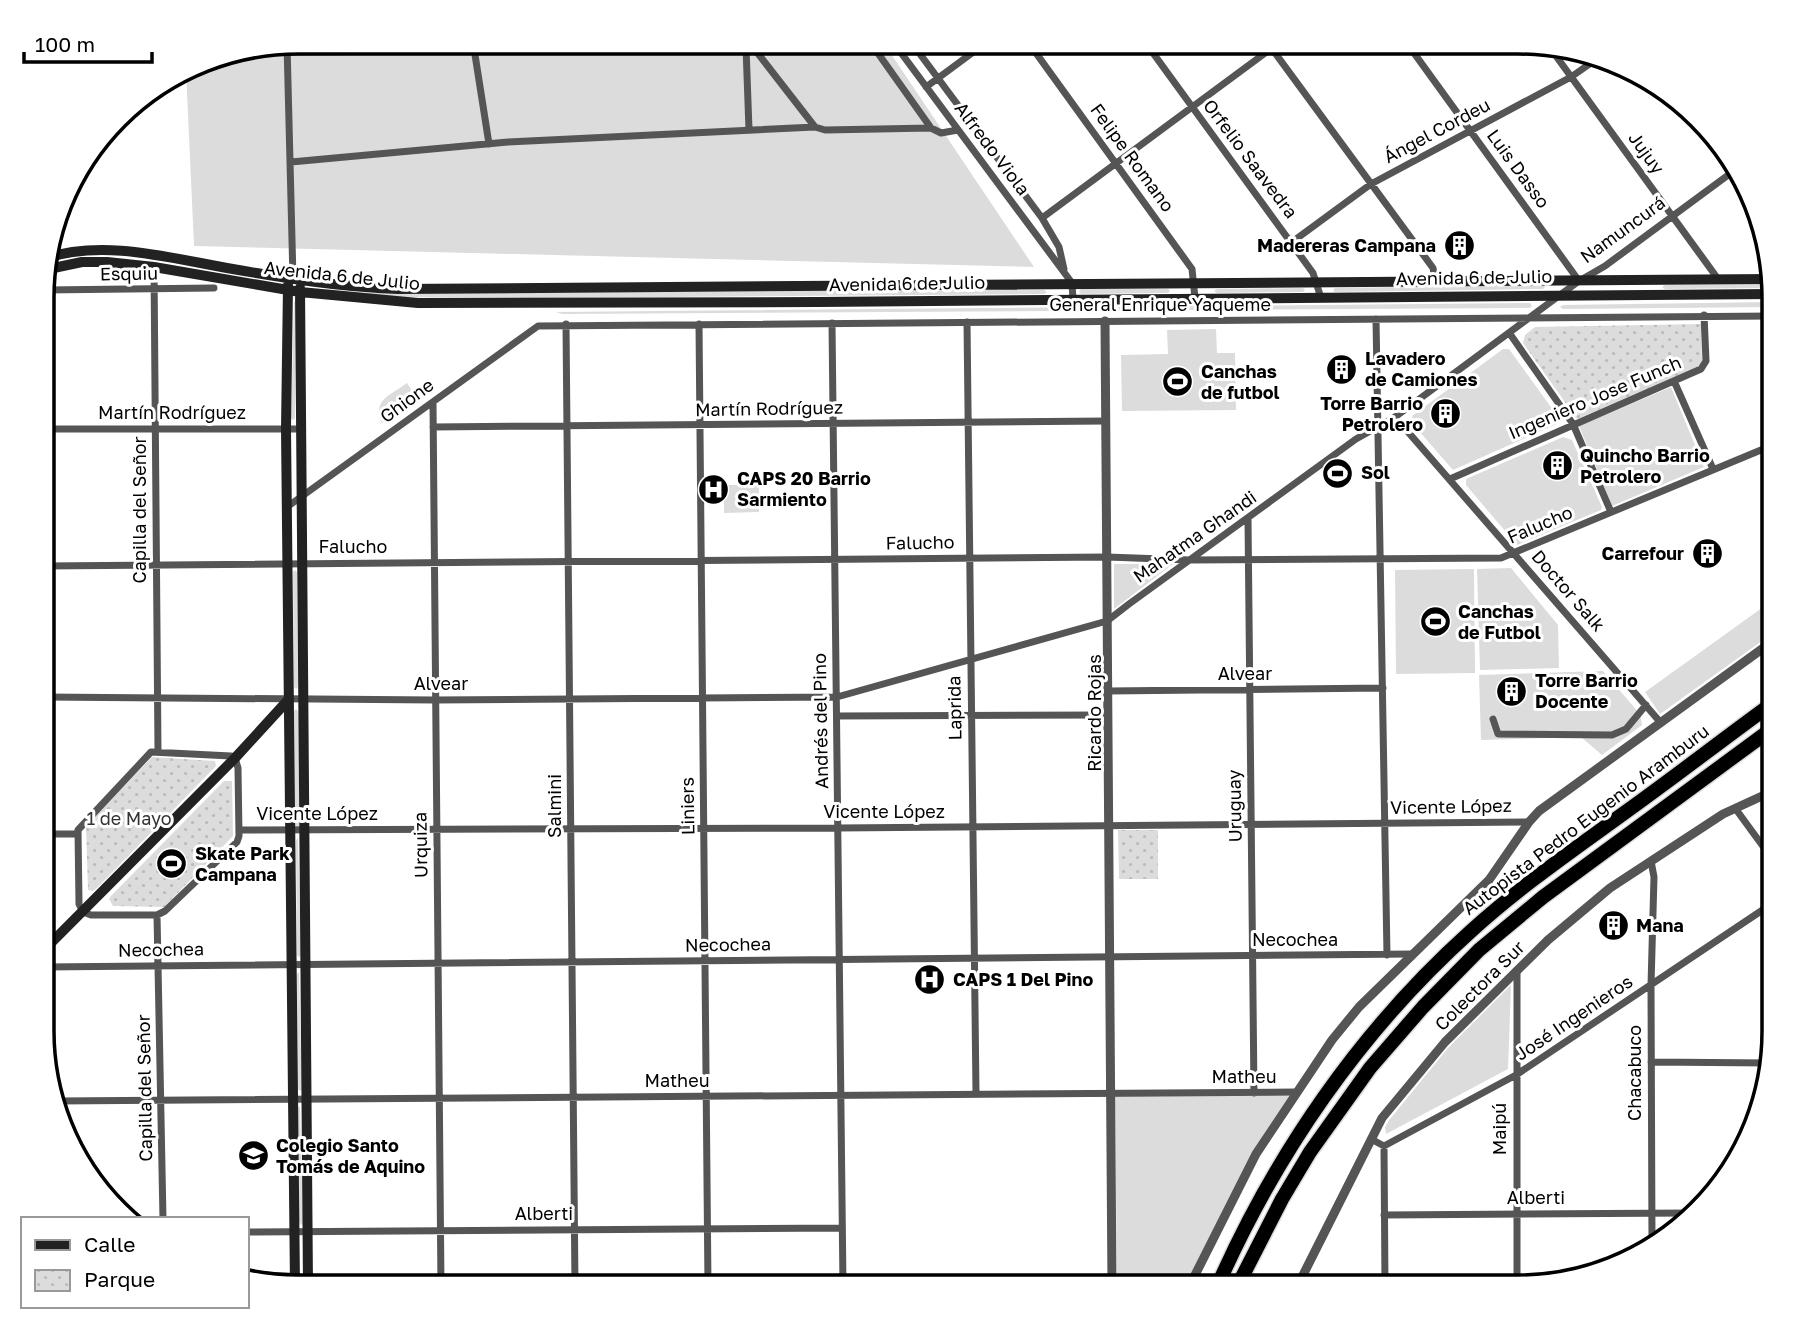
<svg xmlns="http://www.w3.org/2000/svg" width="1816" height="1329" viewBox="0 0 1816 1329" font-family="'Golos Text',sans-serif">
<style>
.grass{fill:#dcdcdc}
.park{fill:url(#park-dots)}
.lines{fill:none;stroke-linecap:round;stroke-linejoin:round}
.motorway-casing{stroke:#dbdbdb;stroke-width:17}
.minor{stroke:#555;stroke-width:7}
.tertiary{stroke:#555;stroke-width:9}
.secondary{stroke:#222;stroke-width:10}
.motorway{stroke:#000;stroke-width:14}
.labels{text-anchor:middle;stroke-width:6;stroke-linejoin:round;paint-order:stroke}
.street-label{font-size:18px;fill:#000;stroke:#fff}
.poi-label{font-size:18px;font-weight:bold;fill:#000;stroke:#fff;text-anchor:start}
.park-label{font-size:18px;fill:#333;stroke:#fff}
.rim{fill:none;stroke:#000;stroke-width:3.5}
</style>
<defs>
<pattern id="park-dots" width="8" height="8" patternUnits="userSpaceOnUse" patternTransform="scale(1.75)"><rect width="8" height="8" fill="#dcdcdc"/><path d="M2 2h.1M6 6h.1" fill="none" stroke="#bbb" stroke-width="1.8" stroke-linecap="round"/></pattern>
</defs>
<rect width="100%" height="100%" fill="#fff"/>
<!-- grass -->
<path class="grass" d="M298 42H883L1034 267 194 246 186 70 201 61Z
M1773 284V288L1665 289 1662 287 1665 285Z
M1543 285 1545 287 1543 289 1335 292 1333 290 1335 288Z
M308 288 372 293 1044 290 1047 292 1044 294 533 298 372 297Z
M1303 288 1305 290 1303 292 1217 293 1214 291 1217 289Z
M1081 289H1168L1170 291 1168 293 1081 294 1079 292Z
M294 301 296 303 295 418 293 420 291 418Z
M1773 302V307L1563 309 1560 307 1563 305Z
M1530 303 1532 306 1530 308 562 314 556 312Z
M1216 329 1217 353H1235L1236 410 1122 411 1121 355 1168 354 1167 330Z
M1503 349H1509L1558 417 1557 424 1453 470 1412 423V416Z
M407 383 419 401 387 424 381 422C373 399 391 395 407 383Z
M1671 387 1704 467 1612 506 1579 426Z
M1563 437 1572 440 1602 507 1601 510 1517 545 1466 485V479Z
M724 485H759V512L724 513Z
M1114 564H1173L1114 609Z
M1511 568 1558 625 1559 668 1480 670 1477 569Z
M1474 569 1475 673 1396 674 1395 570Z
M295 570 297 572 298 687 296 689 294 687 293 572Z
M1773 600V633L1660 714 1645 692Z
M1603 671 1640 714 1642 725 1602 755 1581 737 1481 740 1479 675Z
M296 709 299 712V827L295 826 294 711Z
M298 838 301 956 299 957 297 955 296 840Z
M299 972 302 1090 300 1091 298 1089 297 974Z
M1511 985 1508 1069 1386 1134 1385 1127 1390 1119 1448 1048Z
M1297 1092 1255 1154 1189 1287H1117L1115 1094Z
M300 1106 303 1224 301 1225 299 1222 298 1108Z"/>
<!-- park -->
<path class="park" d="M1701 324 1702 365 1577 419 1523 343 1525 335 1535 327Z
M152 757 215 761 216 766 97 888 93 891 88 890 86 826Z
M224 781H232L233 836 164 907 113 906 109 899 111 896Z
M1118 830H1158V879H1119Z"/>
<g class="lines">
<defs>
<path id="motorway" d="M1217 1287C1276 1153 1361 1030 1470 932 1517 889 1569 853 1620 816 1672 779 1722 740 1773 703
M1237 1287 1282 1199 1310 1152 1370 1068 1423 1007 1479 950 1543 897 1773 728"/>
</defs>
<!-- motorway casing -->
<use href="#motorway" class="motorway-casing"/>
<!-- minor -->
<path class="minor" d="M473 42 489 144
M749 42 815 127
M870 42 931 128
M893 42 1072 283 1073 300
M911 42 1042 218 1059 247 1064 269
M1028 42 1192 269 1195 298
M1145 42 1313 273 1321 298
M1267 42 1433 268 1435 281
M1406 42 1579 281
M287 44 293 279
M1548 45 1718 279
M746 47 749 130
M288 52 745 49
M926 87 987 42
M291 162 508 142 815 127 825 130 931 128 941 133 958 130
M1042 218 1272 48 1283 42
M1292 242 1371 184 1571 77 1601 56
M154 267 158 752
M44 290 214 288
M1376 319 1387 955
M967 322 976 1094
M832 323 843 1287
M566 324 575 1287
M699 324 708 1287
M1510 334 1573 424 1611 512
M1674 381 1713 469
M433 402 441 1287
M1395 417 1661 723
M433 427 1106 421
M44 429H300
M1450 479 1701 369 1706 361 1704 315
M287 507 538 326 1773 316
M1248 519 1254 1093
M44 566 1107 557 1190 560 1501 558 1773 445
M1108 691 1383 688
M44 697 435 700 837 697 1107 621 1129 604 1356 439 1395 417 1579 281 1605 266 1735 170
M837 716 1108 715
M1493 719 1498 734 1612 735 1626 729 1646 705
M151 752 231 756 235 758 238 768 239 836 237 842 165 911 157 915H91L83 912 79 904 78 830Z
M1735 808 1773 860
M239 830 838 828 1529 822
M44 834H78
M1651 861 1654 877 1651 985 1652 1244
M157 915 163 1219
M44 967 1413 954
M1517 970V1287
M1651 1062 1770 1063
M57 1101 1297 1092
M1371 1139 1384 1146 1385 1287
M1384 1146 1516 1075 1773 903
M1384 1215 1689 1213
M247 1232 842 1228"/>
<!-- tertiary -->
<path class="tertiary" d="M1105 321 1112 1287
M1189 1287 1256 1154 1332 1040 1359 1007 1489 880 1529 822 1539 811 1773 641
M1297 1287 1382 1118 1445 1042 1548 940 1610 888 1723 814 1773 791"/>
<!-- secondary -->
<path class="secondary" d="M46 258C104 239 170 258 227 268 284 278 340 287 398 289L1773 279
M44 270 82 262H107L154 267 300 292 418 303 818 302 1773 294
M288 285 286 429 295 1286
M300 288 308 1286
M44 950 235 758 289 699"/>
<!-- motorway -->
<use href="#motorway" class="motorway"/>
</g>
<!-- icons -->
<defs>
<symbol id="building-disc" viewBox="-11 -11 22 22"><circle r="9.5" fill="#000" stroke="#fff"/><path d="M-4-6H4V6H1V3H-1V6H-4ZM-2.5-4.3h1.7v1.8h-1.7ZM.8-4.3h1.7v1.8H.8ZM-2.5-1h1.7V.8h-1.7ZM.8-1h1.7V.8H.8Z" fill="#fff"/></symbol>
<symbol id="stadium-disc" viewBox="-11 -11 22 22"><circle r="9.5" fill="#000" stroke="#fff"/><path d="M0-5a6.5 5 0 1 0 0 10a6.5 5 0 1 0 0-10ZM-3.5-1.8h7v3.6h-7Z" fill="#fff"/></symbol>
<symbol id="hospital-disc" viewBox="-11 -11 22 22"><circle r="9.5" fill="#000" stroke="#fff"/><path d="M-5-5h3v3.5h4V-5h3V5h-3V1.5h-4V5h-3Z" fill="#fff"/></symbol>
<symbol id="school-disc" viewBox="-11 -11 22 22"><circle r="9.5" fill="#000" stroke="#fff"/><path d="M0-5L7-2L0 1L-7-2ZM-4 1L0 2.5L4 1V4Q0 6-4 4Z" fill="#fff"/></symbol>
</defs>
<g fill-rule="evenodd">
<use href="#building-disc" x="1442" y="228" width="35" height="35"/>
<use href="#building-disc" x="1324" y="352" width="35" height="35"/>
<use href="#stadium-disc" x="1160" y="364" width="35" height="35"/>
<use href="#building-disc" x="1428" y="396" width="35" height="35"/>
<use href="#building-disc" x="1540" y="448" width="35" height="35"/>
<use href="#stadium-disc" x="1320" y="456" width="35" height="35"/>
<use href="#hospital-disc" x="696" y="472" width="35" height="35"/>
<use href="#building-disc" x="1690" y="536" width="35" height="35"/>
<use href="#stadium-disc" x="1418" y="604" width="35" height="35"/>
<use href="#building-disc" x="1494" y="674" width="35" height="35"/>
<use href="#stadium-disc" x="154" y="846" width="35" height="35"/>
<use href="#building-disc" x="1596" y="908" width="35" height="35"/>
<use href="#hospital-disc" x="912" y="962" width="35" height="35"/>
<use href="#school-disc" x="236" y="1138" width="35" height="35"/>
</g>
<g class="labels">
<!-- street labels -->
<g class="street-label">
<text transform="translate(1437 131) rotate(-28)" y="6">Ángel Cordeu</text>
<text transform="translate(992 149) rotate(53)" y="6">Alfredo Viola</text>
<text transform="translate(1646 153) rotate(54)" y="6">Jujuy</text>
<text transform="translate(1132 158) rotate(54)" y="6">Felipe Romano</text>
<text transform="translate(1250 159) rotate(53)" y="6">Orfelio Saavedra</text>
<text transform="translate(1518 169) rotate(54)" y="6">Luis Dasso</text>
<text transform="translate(1623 230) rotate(-36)" y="6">Namuncurá</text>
<text transform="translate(129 274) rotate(-1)" y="6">Esquiu</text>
<text transform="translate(342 276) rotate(6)" y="6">Avenida 6 de Julio</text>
<text transform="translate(1474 278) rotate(-1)" y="6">Avenida 6 de Julio</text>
<text transform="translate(907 284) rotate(-1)" y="6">Avenida 6 de Julio</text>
<text x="1160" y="311">General Enrique Yaqueme</text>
<text transform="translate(1595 398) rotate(-23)" y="6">Ingeniero Jose Funch</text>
<text transform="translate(407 401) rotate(-36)" y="6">Ghione</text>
<text transform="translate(769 409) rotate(-1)" y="6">Martín Rodríguez</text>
<text x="172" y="419">Martín Rodríguez</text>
<text transform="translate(140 510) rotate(-90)" y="6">Capilla del Señor</text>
<text transform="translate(1540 525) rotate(-23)" y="6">Falucho</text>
<text transform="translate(1195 537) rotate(-35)" y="6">Mahatma Ghandi</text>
<text transform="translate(920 543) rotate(-1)" y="6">Falucho</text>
<text x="353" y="553">Falucho</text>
<text transform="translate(1568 591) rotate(49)" y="6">Doctor Salk</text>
<text x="1245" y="680">Alvear</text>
<text x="441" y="690">Alvear</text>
<text transform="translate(955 708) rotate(-91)" y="6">Laprida</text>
<text transform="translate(1095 713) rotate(-90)" y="6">Ricardo Rojas</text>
<text transform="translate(821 721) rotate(-91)" y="6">Andrés del Pino</text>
<text transform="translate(555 806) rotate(-90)" y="6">Salmini</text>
<text transform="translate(688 806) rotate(-91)" y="6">Liniers</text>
<text transform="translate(1235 806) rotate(-91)" y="6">Uruguay</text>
<text transform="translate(1451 807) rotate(-1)" y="6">Vicente López</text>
<text x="884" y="818">Vicente López</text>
<text x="317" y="820">Vicente López</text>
<text transform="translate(1586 820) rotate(-37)" y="6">Autopista Pedro Eugenio Aramburu</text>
<text transform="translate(421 845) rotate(-91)" y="6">Urquiza</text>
<text x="1295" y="946">Necochea</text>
<text transform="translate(728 945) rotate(-1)" y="6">Necochea</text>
<text transform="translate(161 950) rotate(-1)" y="6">Necochea</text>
<text transform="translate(1480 986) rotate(-45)" y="6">Colectora Sur</text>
<text transform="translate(1574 1018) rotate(-34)" y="6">José Ingenieros</text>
<text transform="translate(1635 1073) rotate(-90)" y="6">Chacabuco</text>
<text x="1244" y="1083">Matheu</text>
<text x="677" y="1087">Matheu</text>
<text transform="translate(145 1088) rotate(-91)" y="6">Capilla del Señor</text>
<text transform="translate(1500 1129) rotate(-90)" y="6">Maipú</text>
<text x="1536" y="1204">Alberti</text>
<text x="544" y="1220">Alberti</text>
</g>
<!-- poi labels -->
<g class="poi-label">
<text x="1436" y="252" text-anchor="end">Madereras Campana</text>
<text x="1365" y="365">Lavadero<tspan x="1365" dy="21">de Camiones</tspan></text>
<text x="1201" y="378">Canchas<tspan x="1201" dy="21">de futbol</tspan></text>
<text x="1423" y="410" text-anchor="end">Torre Barrio<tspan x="1423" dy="21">Petrolero</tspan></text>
<text x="1580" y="462">Quincho Barrio<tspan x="1580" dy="21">Petrolero</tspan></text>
<text x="1361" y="479">Sol</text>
<text x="737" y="485">CAPS 20 Barrio<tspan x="737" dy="21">Sarmiento</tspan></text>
<text x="1684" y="560" text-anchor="end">Carrefour</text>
<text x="1458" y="618">Canchas<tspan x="1458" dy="21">de Futbol</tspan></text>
<text x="1535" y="687">Torre Barrio<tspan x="1535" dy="21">Docente</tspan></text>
<text x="195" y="860">Skate Park<tspan x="195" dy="21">Campana</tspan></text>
<text x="1636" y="932">Mana</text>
<text x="953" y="986">CAPS 1 Del Pino</text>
<text x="276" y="1152">Colegio Santo<tspan x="276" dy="21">Tomás de Aquino</tspan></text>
</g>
<!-- park labels -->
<g class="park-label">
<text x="129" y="825">1 de Mayo</text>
</g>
</g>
<!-- crop -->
<path d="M0 0H1816V1329H0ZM298 54H1518A244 244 0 0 1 1762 298V1031A244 244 0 0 1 1518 1275H298A244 244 0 0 1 54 1031V298A244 244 0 0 1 298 54Z" fill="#fff" fill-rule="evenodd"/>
<path class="rim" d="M298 54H1518A244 244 0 0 1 1762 298V1031A244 244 0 0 1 1518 1275H298A244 244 0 0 1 54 1031V298A244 244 0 0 1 298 54Z"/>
<!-- legend -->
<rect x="21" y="1217" width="228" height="91" fill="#ffffff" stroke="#999999" stroke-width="2"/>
<rect x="35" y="1240" width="35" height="10" fill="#222222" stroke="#999999" stroke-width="2"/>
<text x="84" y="1252" font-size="21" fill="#000000">Calle</text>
<rect x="35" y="1270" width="35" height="21" fill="url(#park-dots)" stroke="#999999" stroke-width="2"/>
<text x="84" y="1287" font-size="21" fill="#000000">Parque</text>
<!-- scale -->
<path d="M24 52v10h128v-10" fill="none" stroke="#000000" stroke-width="3.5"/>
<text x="35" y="52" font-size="21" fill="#000000" stroke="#ffffff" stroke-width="5" paint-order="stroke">100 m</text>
</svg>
